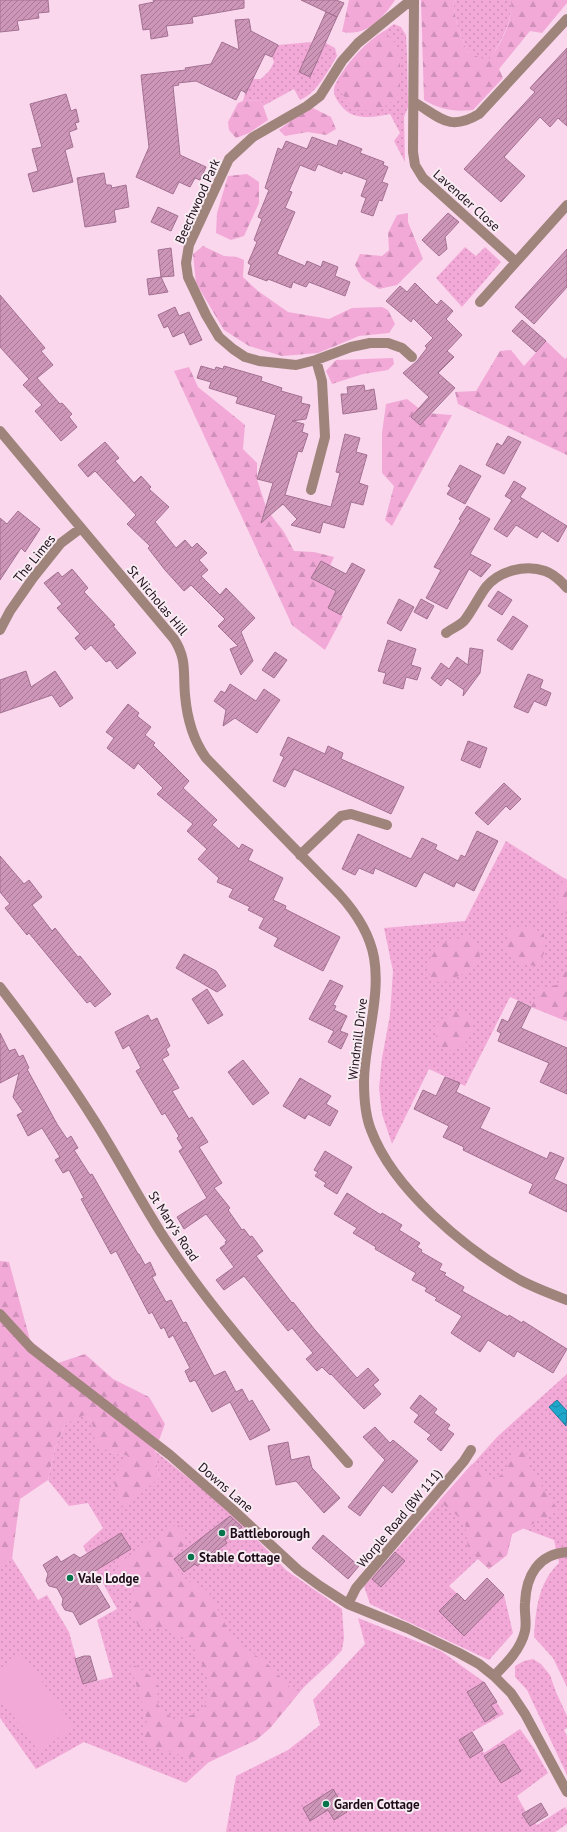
<svg xmlns="http://www.w3.org/2000/svg" width="567" height="1832" viewBox="0 0 567 1832" font-family="'PT Sans',sans-serif">
<style>
.green{fill:url(#green-dots)}
.forest{fill:url(#forest-firs)}
.pitch{fill:#f2a9d8}
.water{fill:url(#water-waves);stroke:#1e7895}
.building{fill:url(#building-hatch);stroke:#a37091}
.lines{fill:none;stroke-linecap:round;stroke-linejoin:round}
.minor{stroke:#9f847b;stroke-width:10}
.poi-dot{fill:#05734c;stroke:#f8ecf3;stroke-width:1.5}
.labels{text-anchor:middle;stroke-width:4;stroke-linejoin:round;paint-order:stroke}
.street-label{font-size:13px;fill:#1e0b18;stroke:#f8ecf3}
.poi-label{font-size:13px;font-weight:bold;fill:#1e0b18;stroke:#f8ecf3;text-anchor:start}
</style>
<defs>
<pattern id="green-dots" width="8" height="8" patternUnits="userSpaceOnUse"><rect width="8" height="8" fill="#f2a9d8"/><path d="M2 2h.1M6 6h.1" fill="none" stroke="#cf90b9" stroke-width="1.8" stroke-linecap="round"/></pattern>
<pattern id="forest-firs" width="22" height="20" patternUnits="userSpaceOnUse"><rect width="22" height="20" fill="#f2a9d8"/><path d="M5 1l3.5 6h-7zM16 11l3.5 6h-7z" fill="#cf90b9"/></pattern>
<pattern id="water-waves" width="16" height="10" patternUnits="userSpaceOnUse"><rect width="16" height="10" fill="#1ea7cb"/><path d="M0 5q4-4 8 0t8 0" fill="none" stroke="#1a86a4"/></pattern>
<pattern id="building-hatch" width="6" height="6" patternUnits="userSpaceOnUse"><rect width="6" height="6" fill="#cd96b9"/><path d="M-1 1l2-2M0 6l6-6M5 7l2-2" fill="none" stroke="#a67995"/></pattern>
</defs>
<rect width="100%" height="100%" fill="#fad7ec"/>
<!-- green -->
<path class="green" d="M456 0H511C513 24 500 42 488 62L467 52 457 24 453 3Z
M394 24 401 27 406 35 407 54 408 107 404 117 405 162 394 141 400 133 390 114C376 117 355 121 343 108 339 103 333 96 334 89 335 82 341 75 344 70 360 48 373 39 394 24Z
M312 42 306 56 317 61 326 43 335 48 337 56C327 72 317 93 300 100L294 89 263 106 261 100 243 101 245 93 253 79H261L270 70 274 62 272 57 278 45Z
M465 247 476 256 485 247 501 262 462 307 436 278Z
M506 841 567 880V1019L566 1021 510 997 465 1086 429 1069 392 1144 382 1114 379 1088 382 1058 390 1015 393 971 384 928 465 921Z
M567 1374V1687L553 1658 534 1637C536 1609 538 1583 559 1563L554 1540 522 1528 512 1534 507 1555 489 1569 478 1559 449 1586 465 1601 487 1578 504 1595 513 1633 489 1660 370 1604 364 1586 497 1437Z
M84 1414 92 1422 109 1452 128 1456 159 1478 155 1451 233 1514 286 1570 342 1609 344 1638 342 1650 331 1662 304 1687 270 1728 256 1740 209 1762 186 1783 84 1742 36 1769 0 1718V1456L15 1529 12 1558 38 1600 47 1595 69 1632 83 1684 113 1677 97 1620 117 1609 83 1546 103 1528 88 1503 69 1506 48 1480 55 1448 65 1425Z
M358 1618 441 1651 484 1682 504 1714 472 1732 484 1753 520 1729 533 1747 548 1773 517 1796 526 1812 537 1825 565 1807 567 1810V1824L555 1832H226L236 1776 288 1750 320 1725 313 1700 365 1644Z
M533 1659 541 1664 550 1675 556 1692 567 1716V1728L564 1730 567 1736V1775L527 1690 515 1677V1666L524 1661Z"/>
<!-- forest -->
<path class="forest" d="M349 0H395C383 18 366 37 342 32Z
M421 0H456L453 3 457 24 467 52 488 61C501 43 513 24 511 0H567V3L542 33 530 31 499 69 503 78 473 110C454 112 441 110 424 100Z
M384 31 396 44 400 55V94L380 111 356 110 342 94 338 79C351 60 364 43 384 31Z
M261 100 268 120 249 133 236 138 229 130 228 122 238 103 243 101Z
M313 108 331 117 336 129 326 135 308 132 285 136 279 130 293 119Z
M247 174 259 182V203L244 236 231 240 216 233 217 213 228 176Z
M408 213V222L423 259 397 285 379 289 362 278 355 265 360 254 382 256 389 250 388 233 397 215Z
M203 246 224 256 237 257 244 260 243 277 258 291 288 312 329 319 352 308 382 307 388 310 395 324 389 333 359 336 318 353 282 356 249 346 224 330 196 283 193 254Z
M546 341 565 359 567 357V455L458 404 455 392 476 391 500 351 511 350 524 366Z
M393 358 394 364 388 370 363 374 332 384 326 371 336 360Z
M189 367 198 387 245 425 243 449 257 463V479L267 510 284 532 294 551 314 552 334 557 330 566 321 561 311 578 336 592 328 608 343 616 325 650 292 625 174 371Z
M407 399 425 413 452 415 392 526 385 520 394 486 382 473V433L386 404Z
M565 878 567 880V914L558 903 559 887Z
M529 926 544 934V953L538 966 518 964 504 951 509 930Z
M466 936 478 947 480 956 474 969 443 983 432 980 426 965 439 945Z
M567 966V1019L566 1021 531 1007 540 988 557 985Z
M455 1009 472 1018 474 1031 462 1047 448 1051 436 1042 437 1023Z
M0 1261 9 1262 30 1340 58 1363 85 1354 113 1379 149 1397 165 1424 155 1451 159 1478 129 1504 121 1506 113 1478 128 1456 109 1452 95 1442 92 1422 84 1415 65 1425 55 1448 48 1480 20 1499 12 1558 0 1564Z
M523 1446 537 1479 559 1511 512 1534 507 1555 489 1569 468 1549 465 1522 439 1501 472 1464 492 1482 506 1471 512 1450Z
M178 1523 186 1542 172 1562 185 1579 208 1591 232 1637 271 1667 297 1695 270 1728 256 1740 209 1762 154 1748 142 1738 147 1720 130 1664 138 1667 157 1681 158 1705 175 1721 203 1711 210 1689 203 1666 190 1641 162 1627H139L131 1613 134 1590 114 1574 119 1563Z"/>
<!-- pitch -->
<path class="pitch" d="M22 1654 74 1726 39 1752 0 1698V1670Z"/>
<!-- water -->
<path class="water" d="M557 1400 567 1411 566 1426 549 1407Z"/>
<!-- building -->
<path class="building" d="M0 0H48L49 12 38 13 39 18 17 21 19 30 0 32Z
M153 0H244V8L192 17 193 23 166 26 168 36 151 39 150 29 143 30 139 5 154 2Z
M301 0H336L344 3 337 17Z
M326 12 337 17 310 77 299 72Z
M249 19 251 31 278 45 272 57 265 54 246 93 241 90 236 100 196 81 178 83 179 85 173 86 180 155 206 167 200 180 195 178 190 187 179 182 173 194 136 177 149 147 141 75 186 70 185 68 211 64 222 42 239 50 235 20Z
M567 48V126L558 118 550 127 540 117 504 157 525 176 501 202 464 169 535 92 530 88Z
M66 94 71 111 76 109 79 122 75 123 77 129 69 132 73 147 65 150 73 182 33 192 28 174 38 171 32 149 42 147 30 104Z
M312 137 337 146 339 140 362 149 360 153 384 162 383 165 388 167 382 182 388 184 382 201 379 200 373 216 361 212 366 198 361 196 367 180 343 171 342 174 318 164 315 171 300 165 289 191 292 192 285 208 295 212 277 254 305 266 307 261 321 267 323 261 338 267 335 276 350 282 345 296 309 282 306 287 293 282 291 288 268 279 267 281 248 274 251 265 248 263 257 242 254 240 262 219 258 217 269 190 265 188 278 148 282 150 286 141 307 149Z
M104 173 106 185H111L112 188 126 185 129 207 114 210 116 222 85 227 77 178Z
M158 207 178 216 171 231 151 222Z
M448 213 459 222 445 237 447 249 439 256 422 240Z
M171 248 174 276 161 277 158 250Z
M567 249V287L534 324 515 307Z
M161 277 168 292 149 295 147 279Z
M415 283 437 305 441 300 453 311 446 319 462 335 447 351 454 357 438 373 455 388 420 425 411 417 429 397 403 373 417 361 427 348 425 346 433 338 413 318 411 322 386 301 400 286 407 292Z
M0 295 45 348 41 351 53 365 37 378 60 404 62 403 72 414 69 417 77 427 61 441 35 411 42 405 23 385 29 379 0 347Z
M175 307 179 316 189 312 202 340 190 345 184 332 173 337 168 326 164 328 158 315Z
M522 320 546 341 536 352 512 331Z
M201 366 215 370 216 367 223 369 224 366 262 377 261 381 282 388 281 391 302 397 301 403 310 405 306 419 292 421 304 424 302 432 308 434 302 452 298 451 285 495 331 507 340 473 336 472 345 434 360 438 356 452 367 455 359 483 368 486 363 505 351 502 344 528 323 522 320 533 291 525 297 519 283 504 261 523 273 483 257 479 276 415 236 403 238 397 209 388 211 382 197 378Z
M364 385 365 391 374 389 377 409 343 414 341 394H348L347 387Z
M508 436 521 442 504 474 486 465 497 443 502 446Z
M105 442 119 458 115 461 134 483 141 476 151 487 149 489 169 507 155 522 176 548 185 540 192 548 197 543 207 553 199 560 208 570 201 576 220 595 226 588 255 618 241 632 253 661 241 675 230 649 238 646 218 626 225 619 191 585 184 591 165 570 148 548 150 546 127 524 136 515 95 471 88 477 78 465Z
M460 465 481 476 465 504 447 494 451 488 448 486Z
M514 481 526 488 520 497 567 526 558 542 542 531 537 538 516 525 507 537 494 529 512 500 505 496Z
M467 506 490 519 470 554 491 565 481 577 469 569 447 609 426 598 441 570 434 567 461 520 459 519Z
M18 511 40 529 25 552 21 548 0 580V518L7 524Z
M321 561 346 574 352 563 365 570 341 615 328 608 336 591 311 578Z
M72 569 88 588 84 592 115 625 113 626 136 653 117 669 110 660 106 662 91 645 85 650 75 638 80 634 57 608 62 604 44 583 58 572 62 577Z
M498 591 512 600 502 615 488 606Z
M399 599 414 607 401 631 387 623Z
M421 599 434 606 427 619 414 612Z
M513 616 528 626 512 650 497 640Z
M388 640 416 649 411 665 421 668 417 680 406 677 403 689 383 683 386 673 378 671Z
M470 648 483 650 480 673 463 696 464 690 447 678 441 686 431 678 441 663 449 669 457 657 468 665Z
M275 652 287 660 274 678 262 670Z
M26 671 31 687 55 671 73 698 60 707 52 695 0 713V680Z
M528 674 543 680 540 688 551 693 546 706 534 701 528 713 514 707Z
M230 684 256 701 264 689 280 700 257 733 235 718 223 726 226 710 214 701 221 691 225 693Z
M128 704 139 713 137 716 151 727 145 735 155 743 153 745 189 781 183 788 217 820 212 825 239 849 242 844 253 850 248 860 283 878 273 900 286 906 285 909 340 937 323 971 274 946 278 938 259 928 264 918 248 910 250 907 229 897 233 889 217 882 219 878 198 859 207 849 187 831 193 824 157 794 163 788 138 763 134 769 107 748 114 738 106 732Z
M288 737 325 754 328 746 343 753 341 759 404 787 391 814 294 769 285 787 273 781 284 757 280 755Z
M468 741 487 748 480 768 461 760Z
M504 783 521 799 510 810 506 806 488 825 475 813Z
M477 831 498 841 474 891 456 882 454 887 424 872 416 887 375 868 373 874 359 868 355 875 342 869 358 834 411 859 422 838 437 845 435 849 458 861 461 855 465 857Z
M0 856 24 884 29 880 42 897 32 905 52 931 55 928 78 957 80 956 111 994 95 1007 90 1001 87 1003 29 933 27 935 5 908 10 904 0 892Z
M184 954 216 971 226 986 217 992 176 968Z
M330 980 343 986 333 1005 336 1006 334 1010 347 1016 340 1031 348 1034 341 1049 328 1042 334 1031 309 1019Z
M207 989 223 1015 208 1024 192 999Z
M518 1001 531 1007 521 1028 567 1048V1094L540 1082 549 1063 498 1041 501 1033 497 1031 502 1019 508 1022Z
M148 1015 151 1021 157 1018 170 1046 166 1049 169 1055 162 1059 179 1088 172 1091 189 1119 192 1117 208 1142 199 1147 222 1183 214 1188 230 1208 228 1210 242 1230 244 1229 250 1237 252 1236 263 1251 256 1256 292 1303 293 1302 315 1330 357 1378 368 1368 379 1380 373 1385 381 1394 364 1409 331 1374 330 1375 322 1367 317 1371 306 1359 313 1353 292 1328 288 1331 244 1276 224 1290 216 1280 234 1267 220 1248 226 1244 225 1242 227 1241 206 1214 184 1229 177 1217 207 1198 179 1151 183 1148 177 1138 179 1136 165 1113 162 1115 136 1071 141 1068 129 1045 123 1049 115 1032Z
M0 1033 9 1051 15 1049 19 1057 23 1055 29 1068 27 1069 57 1124 67 1139 71 1136 78 1148 74 1150 90 1175 92 1174 138 1254H139L145 1265 150 1262 156 1275 152 1277 166 1302 171 1300 183 1323 186 1322 214 1376 225 1371 236 1392 242 1389 249 1402 252 1400 270 1430 250 1440 230 1402 212 1412 195 1380 190 1382 185 1371 190 1368 173 1335 169 1338 164 1327 161 1329 152 1312 149 1314 116 1251 111 1254 81 1199 84 1198 69 1170 63 1173 55 1160 60 1157 42 1128 28 1136 17 1115 23 1112 13 1097 19 1073 0 1083Z
M243 1060 269 1093 253 1105 228 1072Z
M445 1077 460 1083 456 1092 490 1108 480 1128 547 1159 550 1152 564 1158 554 1179 567 1185V1212L529 1193 533 1184 463 1150 464 1147 443 1137 449 1126 414 1109 423 1090 436 1096Z
M300 1078 331 1096 326 1104 338 1111 330 1126 308 1114 305 1119 283 1106Z
M325 1151 352 1167 337 1194 324 1186 326 1183 315 1176 318 1172 314 1170Z
M347 1193 381 1215 382 1213 402 1225 399 1230 420 1243 417 1247 422 1250 421 1252 442 1264 439 1270 446 1273 444 1275 464 1287 462 1291 508 1317 509 1315 522 1323 523 1321 567 1349 553 1373 517 1351 514 1357 488 1340 480 1352 451 1333 462 1316 435 1300 437 1298 425 1291 427 1288 412 1280 416 1273 375 1249 376 1247 353 1233 357 1228 334 1214Z
M420 1395 437 1409 434 1413 450 1425 447 1429 454 1434 441 1451 427 1439 431 1435 414 1422 419 1415 410 1408Z
M375 1427 390 1443 393 1440 418 1461 392 1493 383 1485 360 1516 348 1507 385 1460 363 1437Z
M288 1442 291 1460 309 1456 312 1468 340 1498 324 1513 296 1481 276 1485 268 1446Z
M230 1516 242 1527 225 1540 227 1543 197 1566 195 1564 184 1572 174 1559Z
M121 1533 131 1549 90 1574 110 1607 80 1625 73 1612 65 1610 62 1605 63 1599 57 1588 49 1586 46 1581 48 1574 43 1565 57 1556 61 1562 74 1554 80 1558Z
M323 1535 359 1566 348 1579 312 1548Z
M395 1552 405 1561 381 1587 372 1579Z
M487 1578 504 1595 464 1636 439 1611 457 1593 465 1601Z
M84 1656H90L97 1680 83 1684 75 1659Z
M484 1682 497 1702 491 1705 497 1714 485 1722 467 1692Z
M472 1732 483 1750 470 1758 459 1740Z
M504 1744 521 1771 501 1783 484 1756Z
M333 1789 347 1812 334 1820 328 1810 310 1821 303 1808Z
M541 1803 548 1815 530 1826 522 1814Z"/>
<g class="lines">
<!-- minor -->
<path class="minor" d="M411 0 358 43 342 61 320 96 307 106 253 137 229 159 189 245 186 263 188 277 206 315 219 337 233 349 245 357 259 361 296 365 316 360 351 347 370 343H388L402 348 412 357
M414 0 413 152 415 165 423 178 516 262 480 302
M414 102C440 117 449 132 479 114L567 19
M516 262 567 205
M0 431 174 639C187 659 183 672 185 695 187 718 193 740 206 758L339 894C381 940 380 972 370 1031 367 1048 364 1065 364 1082 364 1098 365 1115 371 1130 393 1189 465 1249 520 1280 535 1288 551 1294 567 1300
M311 490 325 437 322 381 316 360
M0 630 10 611 33 578 61 543 81 528
M446 633C451 629 459 626 464 621 472 611 478 598 486 587 499 571 525 564 545 571 554 574 561 581 567 588
M300 855 341 816 351 814 387 825
M0 987C33 1030 65 1074 94 1120 119 1159 140 1201 165 1239 218 1320 285 1391 348 1463
M0 1314 31 1348 170 1455 231 1508 298 1570 320 1586 348 1604 407 1628 459 1653 479 1664 494 1676 511 1693 525 1714 567 1792
M348 1604 356 1588 464 1461 471 1450
M494 1676C507 1663 521 1649 525 1631 527 1622 524 1612 525 1603 526 1576 538 1554 567 1552"/>
</g>
<!-- markers -->
<g class="poi-dot">
<circle cx="222" cy="1533" r="4"/>
<circle cx="191" cy="1557" r="4"/>
<circle cx="70" cy="1578" r="4"/>
<circle cx="326" cy="1804" r="4"/>
</g>
<g class="labels">
<!-- street labels -->
<g class="street-label">
<text transform="translate(467 200) rotate(42)" y="5">Lavender Close</text>
<text transform="translate(197 201) rotate(-66)" y="5">Beechwood Park</text>
<text transform="translate(34 558) rotate(-51)" y="5">The Limes</text>
<text transform="translate(158 600) rotate(50)" y="5">St Nicholas Hill</text>
<text transform="translate(357 1039) rotate(-83)" y="5">Windmill Drive</text>
<text transform="translate(174 1226) rotate(57)" y="5">St Mary's Road</text>
<text transform="translate(226 1487) rotate(41)" y="5">Downs Lane</text>
<text transform="translate(399 1518) rotate(-50)" y="5">Worple Road (BW 111)</text>
</g>
<!-- poi labels -->
<g class="poi-label">
<text x="230" y="1538">Battleborough</text>
<text x="199" y="1562">Stable Cottage</text>
<text x="78" y="1583">Vale Lodge</text>
<text x="334" y="1809">Garden Cottage</text>
</g>
</g>
</svg>
